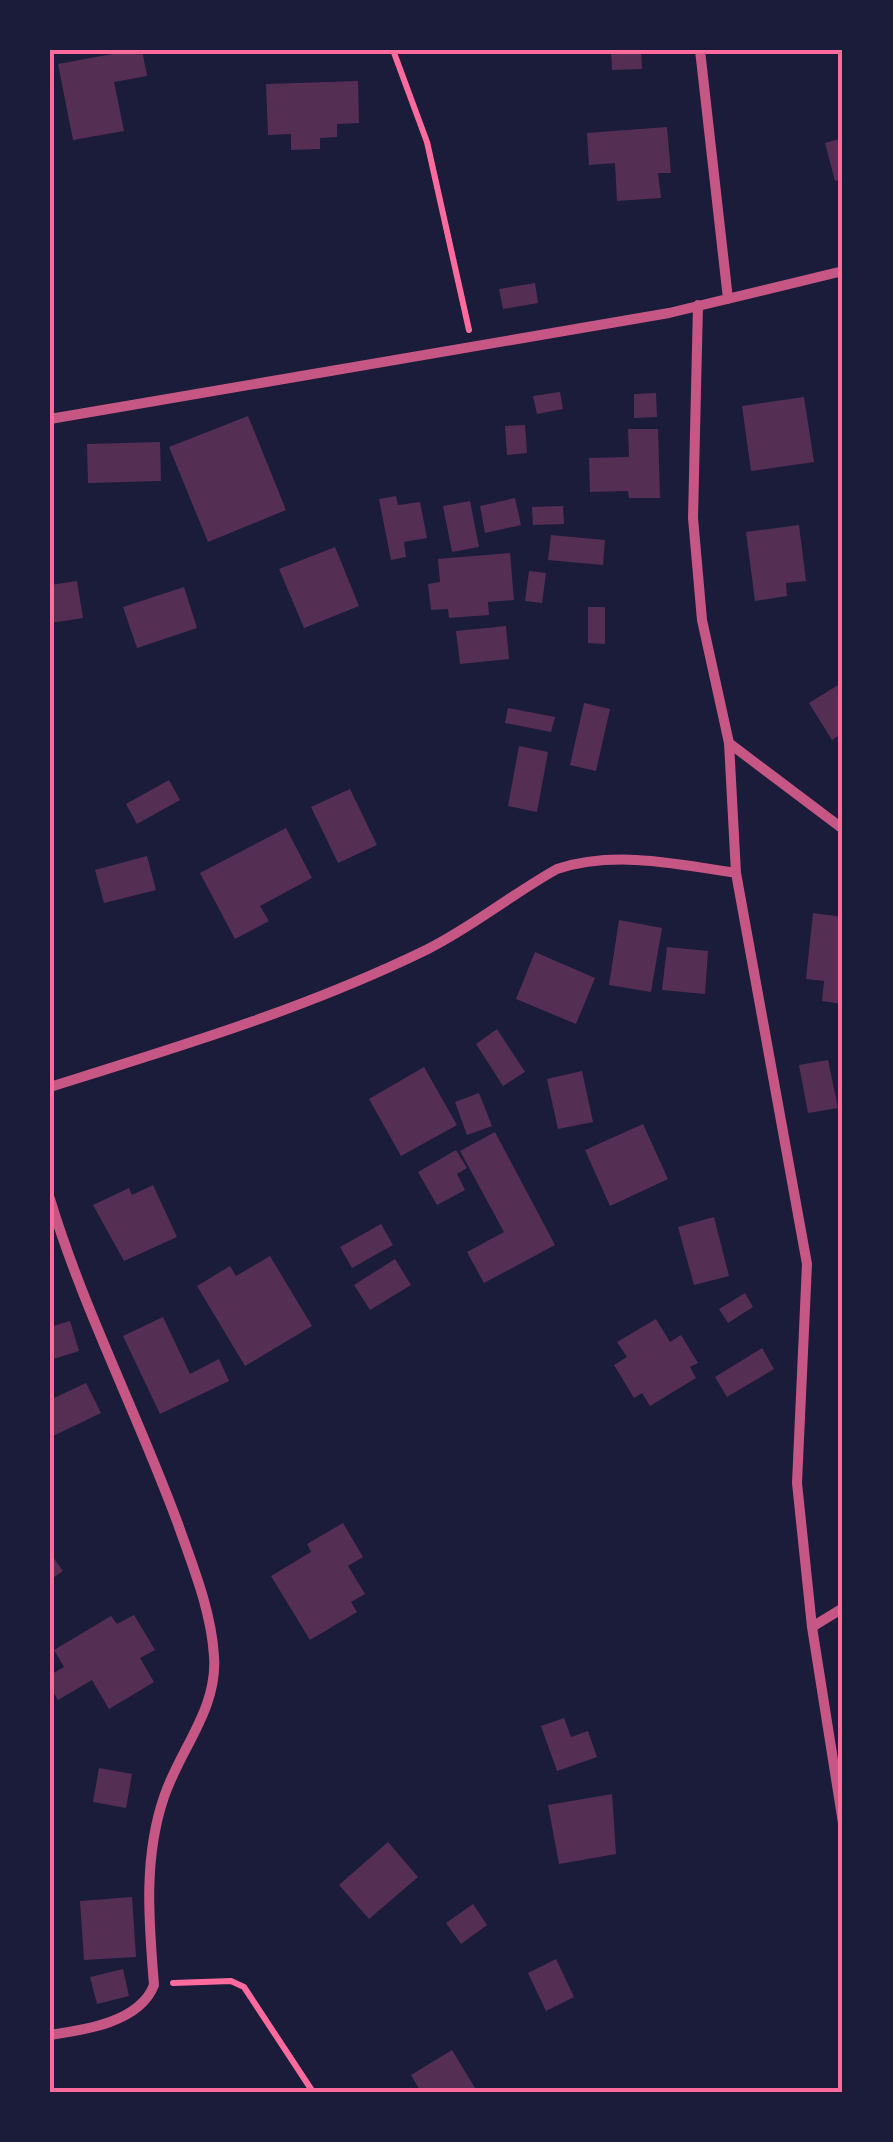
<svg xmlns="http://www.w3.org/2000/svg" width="893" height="2142" viewBox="0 0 893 2142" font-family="'Fira Sans',sans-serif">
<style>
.building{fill:#542f53}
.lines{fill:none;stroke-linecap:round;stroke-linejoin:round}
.path{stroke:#ff6b9d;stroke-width:6}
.minor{stroke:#c65784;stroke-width:10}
.neatline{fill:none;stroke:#ff6b9d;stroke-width:4}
</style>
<rect width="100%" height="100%" fill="#1b1b3a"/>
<!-- building -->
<path class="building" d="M134 50H142L147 76 114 82 124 131 73 140 58 64Z
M611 50H641L642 69 612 70Z
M358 81 359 123 337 124V137L320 138V149L291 150V134L268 135 266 84Z
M667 127 671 173H658L661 198 617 201 615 163 589 165 587 133Z
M843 138V179L835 181 825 143Z
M535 283 538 303 503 309 499 289Z
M560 392 563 409 537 414 533 396Z
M656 393 657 417 634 418V394Z
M804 397 814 462 751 471 742 406Z
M248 416 286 510 208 542 169 447Z
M525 425 527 453 507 455 505 426Z
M628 429H658L660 498H629L628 491 590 492 589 458 629 457Z
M160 442 161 481 88 483 87 444Z
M396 496 398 505 420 502 427 538 404 542 406 557 391 560 379 499Z
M515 498 521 525 485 533 480 506Z
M470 501 479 547 452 552 443 506Z
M563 506 564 524 533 525 532 507Z
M799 525 806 581 786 583 787 596 755 601 746 532Z
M551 535 605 540 603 565 548 560Z
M335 547 359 606 304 628 279 569Z
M510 553 514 600 488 602 489 615 449 618 448 609 431 610 428 584 440 582 438 559Z
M529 571 546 573 542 603 525 601Z
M77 581 83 618 50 623V585Z
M184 587 197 628 137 648 123 607Z
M588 607H605V644L588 643Z
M506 626 509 659 460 664 456 631Z
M843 682V733L832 740 809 703Z
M584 703 610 709 596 771 570 765Z
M508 708 555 717 551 732 505 723Z
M519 746 548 752 537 812 508 806Z
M169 780 180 800 137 824 126 804Z
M350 789 377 845 338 863 311 807Z
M286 828 312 878 260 906 269 921 235 939 200 873Z
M147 856 156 890 104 903 95 870Z
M813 913 843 917V1004L822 1001 824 981 806 979Z
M619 920 662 928 651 992 609 985Z
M667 947 708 951 705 994 662 990Z
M535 952 595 978 576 1024 516 999Z
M497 1029 525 1072 503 1086 476 1044Z
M828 1060 838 1108 808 1113 799 1065Z
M424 1067 457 1125 401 1156 369 1099Z
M582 1071 593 1122 558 1129 547 1079Z
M479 1093 492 1126 467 1135 455 1102Z
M643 1124 668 1179 610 1206 585 1150Z
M495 1132 555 1245 484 1283 467 1252 504 1232 460 1151Z
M456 1150 467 1168 457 1174 465 1190 437 1205 418 1172Z
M153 1185 177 1237 124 1261 93 1205 129 1188 132 1195Z
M714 1217 729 1276 694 1285 678 1227Z
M381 1224 393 1245 352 1268 340 1247Z
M270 1256 312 1326 245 1366 197 1286 230 1266 236 1276Z
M395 1259 411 1285 370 1310 354 1285Z
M745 1293 753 1307 728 1323 719 1309Z
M163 1317 190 1374 219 1359 229 1381 160 1414 123 1336Z
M656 1319 670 1342 681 1335 698 1363 690 1367 696 1378 650 1406 642 1393 634 1398 614 1365 627 1357 617 1342Z
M70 1321 79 1351 50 1360V1327Z
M762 1348 774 1369 727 1397 715 1377Z
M86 1383 101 1413 53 1436 52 1399Z
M343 1523 363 1557 348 1566 365 1594 351 1602 357 1612 310 1640 271 1576 311 1552 307 1544Z
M50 1553 63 1571 50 1580Z
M134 1615 155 1650 140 1658 154 1682 109 1709 92 1680 58 1700 50 1687V1675L64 1667 54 1650 111 1616 117 1624Z
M564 1718 571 1737 588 1731 597 1757 557 1771 541 1726Z
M99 1768 132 1774 126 1808 93 1802Z
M612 1794 616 1854 559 1864 548 1805Z
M388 1842 418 1877 369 1919 339 1885Z
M132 1897 136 1957 84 1960 80 1901Z
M473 1904 487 1925 461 1944 446 1923Z
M556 1959 574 1997 546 2011 528 1973Z
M123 1969 129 1996 97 2004 90 1977Z
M452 2050 475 2088 421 2092 411 2075Z"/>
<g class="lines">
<!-- path -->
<path class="path" d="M393 50 427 142 469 330
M173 1983 231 1981 244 1987 313 2092"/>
<!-- minor -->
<path class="minor" d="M700 50 728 299
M698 305 693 518 702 620 729 743 736 873 807 1264 797 1483 812 1627 843 1823
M50 419 669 313 843 271
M729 743 843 829
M50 1087C178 1047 305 1009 426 950 471 928 512 894 557 869 614 850 678 864 736 873
M50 1199C84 1311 138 1415 178 1524 193 1567 211 1610 214 1656 218 1709 180 1749 164 1797 143 1858 149 1923 154 1985 140 2022 85 2030 50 2035
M812 1627 843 1608"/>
</g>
<!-- border -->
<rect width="893" height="2142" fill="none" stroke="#1b1b3a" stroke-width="105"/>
<rect x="52" y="52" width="788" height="2038" class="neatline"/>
</svg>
